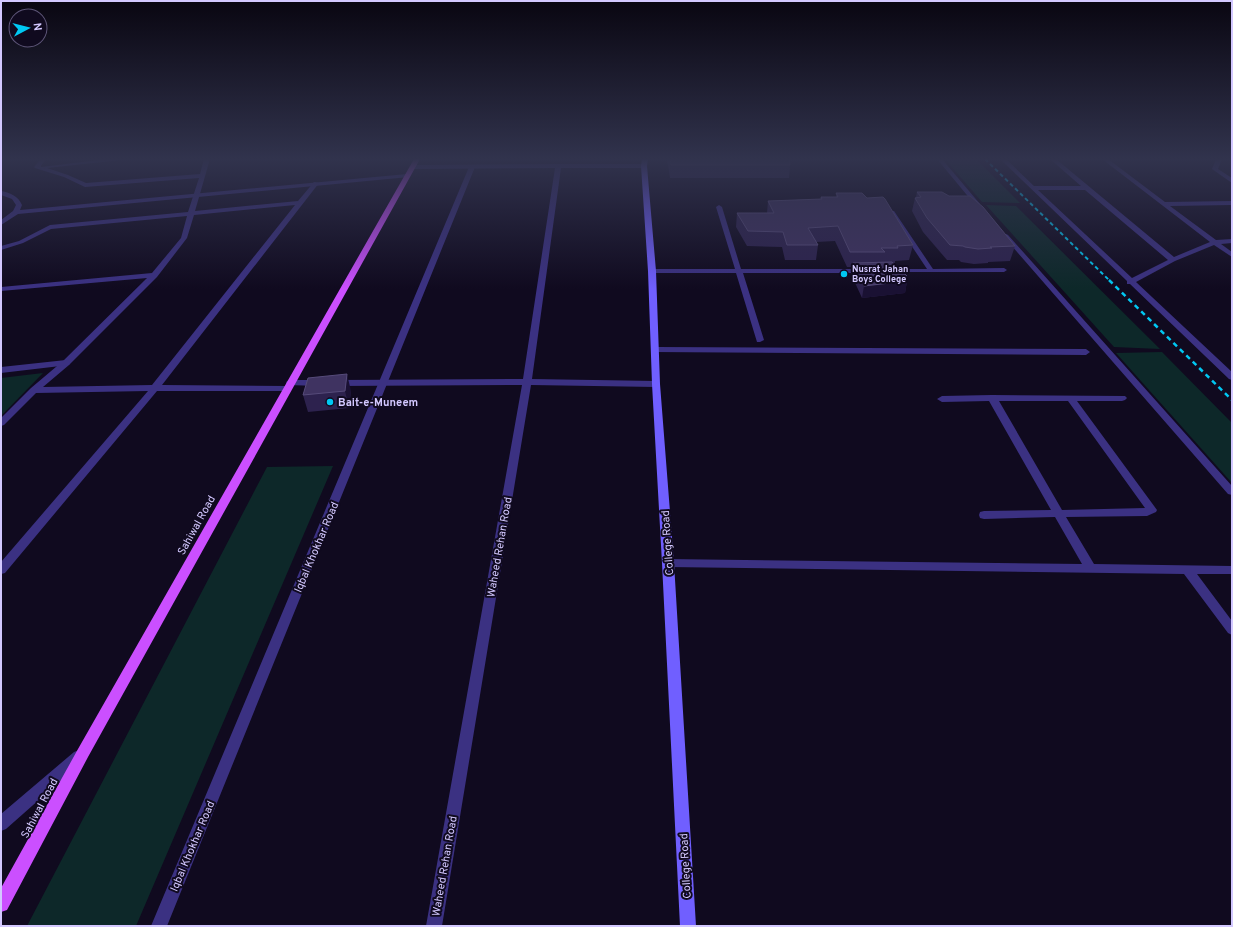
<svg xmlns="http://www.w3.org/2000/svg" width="1233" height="927" viewBox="0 0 1233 927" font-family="Overpass,sans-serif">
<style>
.green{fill:#0d2829}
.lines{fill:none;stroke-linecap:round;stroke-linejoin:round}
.service{fill:#3b3182;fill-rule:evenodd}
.minor{fill:#3b3182;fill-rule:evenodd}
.tertiary{fill:#3b3182;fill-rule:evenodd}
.secondary{fill:#705fff;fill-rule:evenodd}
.primary{fill:#cb4fff;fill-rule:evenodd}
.rail-far1{stroke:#00c8f3;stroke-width:2;stroke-dasharray:4 3;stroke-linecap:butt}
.rail{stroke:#00c8f3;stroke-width:2.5;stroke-dasharray:5 4;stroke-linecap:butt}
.wall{fill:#2d224e}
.shaded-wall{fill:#1a1133}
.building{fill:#3f3361;stroke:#564b7a}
.poi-dot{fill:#00c8f3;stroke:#100a1f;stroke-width:1.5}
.labels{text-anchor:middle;stroke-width:4;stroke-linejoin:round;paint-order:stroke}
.far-poi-label{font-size:9px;font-weight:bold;fill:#d3c8ff;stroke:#100a1f;text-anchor:start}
.poi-label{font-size:11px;font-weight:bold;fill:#d3c8ff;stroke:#100a1f;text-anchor:start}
.street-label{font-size:11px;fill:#d3c8ff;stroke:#100a1f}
</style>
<rect width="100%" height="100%" fill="#100a1f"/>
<!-- green -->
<path class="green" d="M945 159H976L1020 203 982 202Z
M986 205 1016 206 1160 349 1114 347Z
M1162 352 1232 423V483L1116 353Z
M43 373 1 416V378Z
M333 466 136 926H27L267 467Z"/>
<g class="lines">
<!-- service -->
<path class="service" d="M719 205 722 207 741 269H863L866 271 863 273H743L764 340 760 342H757L736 273H652L649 271 652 269H735L716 207Z
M890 211H894L933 269 1004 268 1007 270 1004 272H888V270L890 269H927L889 212Z"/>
<!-- minor -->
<path class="minor" d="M41 159H46L41 166V167L106 159H130L47 168 68 175 86 183 200 174 204 159H210L195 211 298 201 314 182 319 183 162 385 287 386 291 389 290 391H157L5 573 1 574V562L148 391 36 393 4 425 1 426V418L31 388 63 361 147 278 1 291V287L152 273 181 238 187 216 51 229 23 243 1 250V246L19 241 50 225 188 212 199 178 85 187 64 177 35 168 34 167ZM295 205 152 385 43 387 69 365 157 277 187 238 194 215Z
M262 159H268L266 161Z
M937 159H942L980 204V206H976Z
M1000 159H1006L1034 186H1081L1050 159H1056L1174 257 1210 242 1102 159H1108L1165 202 1232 201V205L1170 206 1216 240 1232 239V243L1221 244 1232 252V257L1214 245 1175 261 1136 282 1232 372V380L1229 379 1130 284H1127V281ZM1038 190H1085L1168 260 1132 278Z
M1216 159H1222L1218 169 1232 178V183L1212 169Z
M558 164H644L647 166 644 168H561L532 379 656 381 660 384 656 387 531 385 442 926H426L522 385 336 386 332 383 336 380 523 379 555 168 412 169 409 167 412 165Z
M1006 234 1008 235 1232 486V495L1228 494 1004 237V235Z
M656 347 1086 349 1090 352 1086 355 653 352 652 350 653 348Z
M290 380H320L324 383 320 386 287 385 286 383 287 381Z
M992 395 1125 396 1127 398 1125 400 1122 401H1077L1157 510 1156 512 1147 516 1066 517 1094 564 1232 566V574H1197L1232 621V635L1228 633 1184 574 668 567 664 566 662 563 664 560 668 559 1082 564 1055 517 984 519 980 518 979 515 980 512 984 511 1051 510 989 401 942 402 937 399 942 396ZM999 401H1068L1145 508 1062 510Z
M79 750 84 752 86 756 84 760 6 829 1 831V814L74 752Z"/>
<!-- tertiary -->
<path class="tertiary" d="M472 165 475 167 167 926H151L469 167Z
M407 174 410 176 409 177 18 214 1 225V220L13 211 16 205 12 199 1 195V191C11 193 18 196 22 205L20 210Z
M66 360 69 361 70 363 69 365 1 373V367Z"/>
<!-- secondary -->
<path class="secondary" d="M642 159H648L647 166 656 271 660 384 674 563 696 926H680L662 563 652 384 648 271 641 166Z"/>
<!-- primary -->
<path class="primary" d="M414 159H420L88 757 7 910 1 912V888L78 749Z"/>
<!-- rail-far1 -->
<path class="rail-far1" d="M985 159 1110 281"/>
<!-- rail -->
<path class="rail" d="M1109 280 1232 400"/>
</g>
<!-- wall -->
<path class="wall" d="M667 159H789L790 165 789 178H670Z
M917 192 1015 246 1010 261 988 262V263L974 264 961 262 959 260H947L923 232 912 211 915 198 916 197Z
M836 193 867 198 913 245 909 260 895 261V263H893L907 276 906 280 907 281 905 293 862 298 851 274 852 267H847L835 241 816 242 818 245 816 260H785L782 247 747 246 736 227 737 213H767L768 201 820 199 821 197H836Z
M308 378 351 391 349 408 308 412 303 395Z"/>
<!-- shaded-wall -->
<path class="shaded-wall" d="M907 276 906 281H907L905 293 862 298 864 286Z
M347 374 351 391 349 408 345 391Z"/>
<!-- building -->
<path class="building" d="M670 159H789L790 165H671Z
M917 192H942L949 196H970L983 207 1015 246 990 247 992 248 978 249 965 247 963 246 950 245 927 218 915 198 921 197Z
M836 193H862L867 198 883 197 885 199 913 245 897 246 898 248H881L885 252H850L838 226 808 228 818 245H787L783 232 748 231 737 213H774L768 201 822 199 821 197H838Z
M892 262 907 276 903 277 907 281 864 286 853 263Z
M347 374 345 391 303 395 308 378Z"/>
<!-- sky -->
<linearGradient id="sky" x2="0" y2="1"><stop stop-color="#090611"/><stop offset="0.55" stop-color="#31334d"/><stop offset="1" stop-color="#31334d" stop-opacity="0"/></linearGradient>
<rect width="1233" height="289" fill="url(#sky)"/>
<!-- markers -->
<g class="poi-dot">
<circle cx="844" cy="274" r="4"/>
<circle cx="330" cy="402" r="4"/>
</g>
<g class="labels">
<!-- far-poi labels -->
<g class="far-poi-label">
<text x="852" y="272">Nusrat Jahan<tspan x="852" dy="10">Boys College</tspan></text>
</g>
<!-- poi labels -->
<g class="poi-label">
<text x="338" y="406">Bait-e-Muneem</text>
</g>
<!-- street labels -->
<g class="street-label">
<text transform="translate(196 525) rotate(-61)" y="4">Sahiwal Road</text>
<text transform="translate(667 543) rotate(-94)" y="4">College Road</text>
<text transform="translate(316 547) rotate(-67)" y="4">Iqbal Khokhar Road</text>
<text transform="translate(499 547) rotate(-80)" y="4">Waheed Rehan Road</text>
<text transform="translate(39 808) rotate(-62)" y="4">Sahiwal Road</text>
<text transform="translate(192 846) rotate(-67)" y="4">Iqbal Khokhar Road</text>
<text transform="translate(444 866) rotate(-80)" y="4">Waheed Rehan Road</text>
<text transform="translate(685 866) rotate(-93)" y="4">College Road</text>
</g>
</g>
<!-- border -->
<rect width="1233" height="927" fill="none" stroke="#d3c8ff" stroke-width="4"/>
<!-- north arrow -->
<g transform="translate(28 28) rotate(83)"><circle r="19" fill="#100a1f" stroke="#5e5679"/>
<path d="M0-3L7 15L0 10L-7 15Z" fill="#00c8f3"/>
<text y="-6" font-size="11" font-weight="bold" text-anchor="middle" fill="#d3c8ff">N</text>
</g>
</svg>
